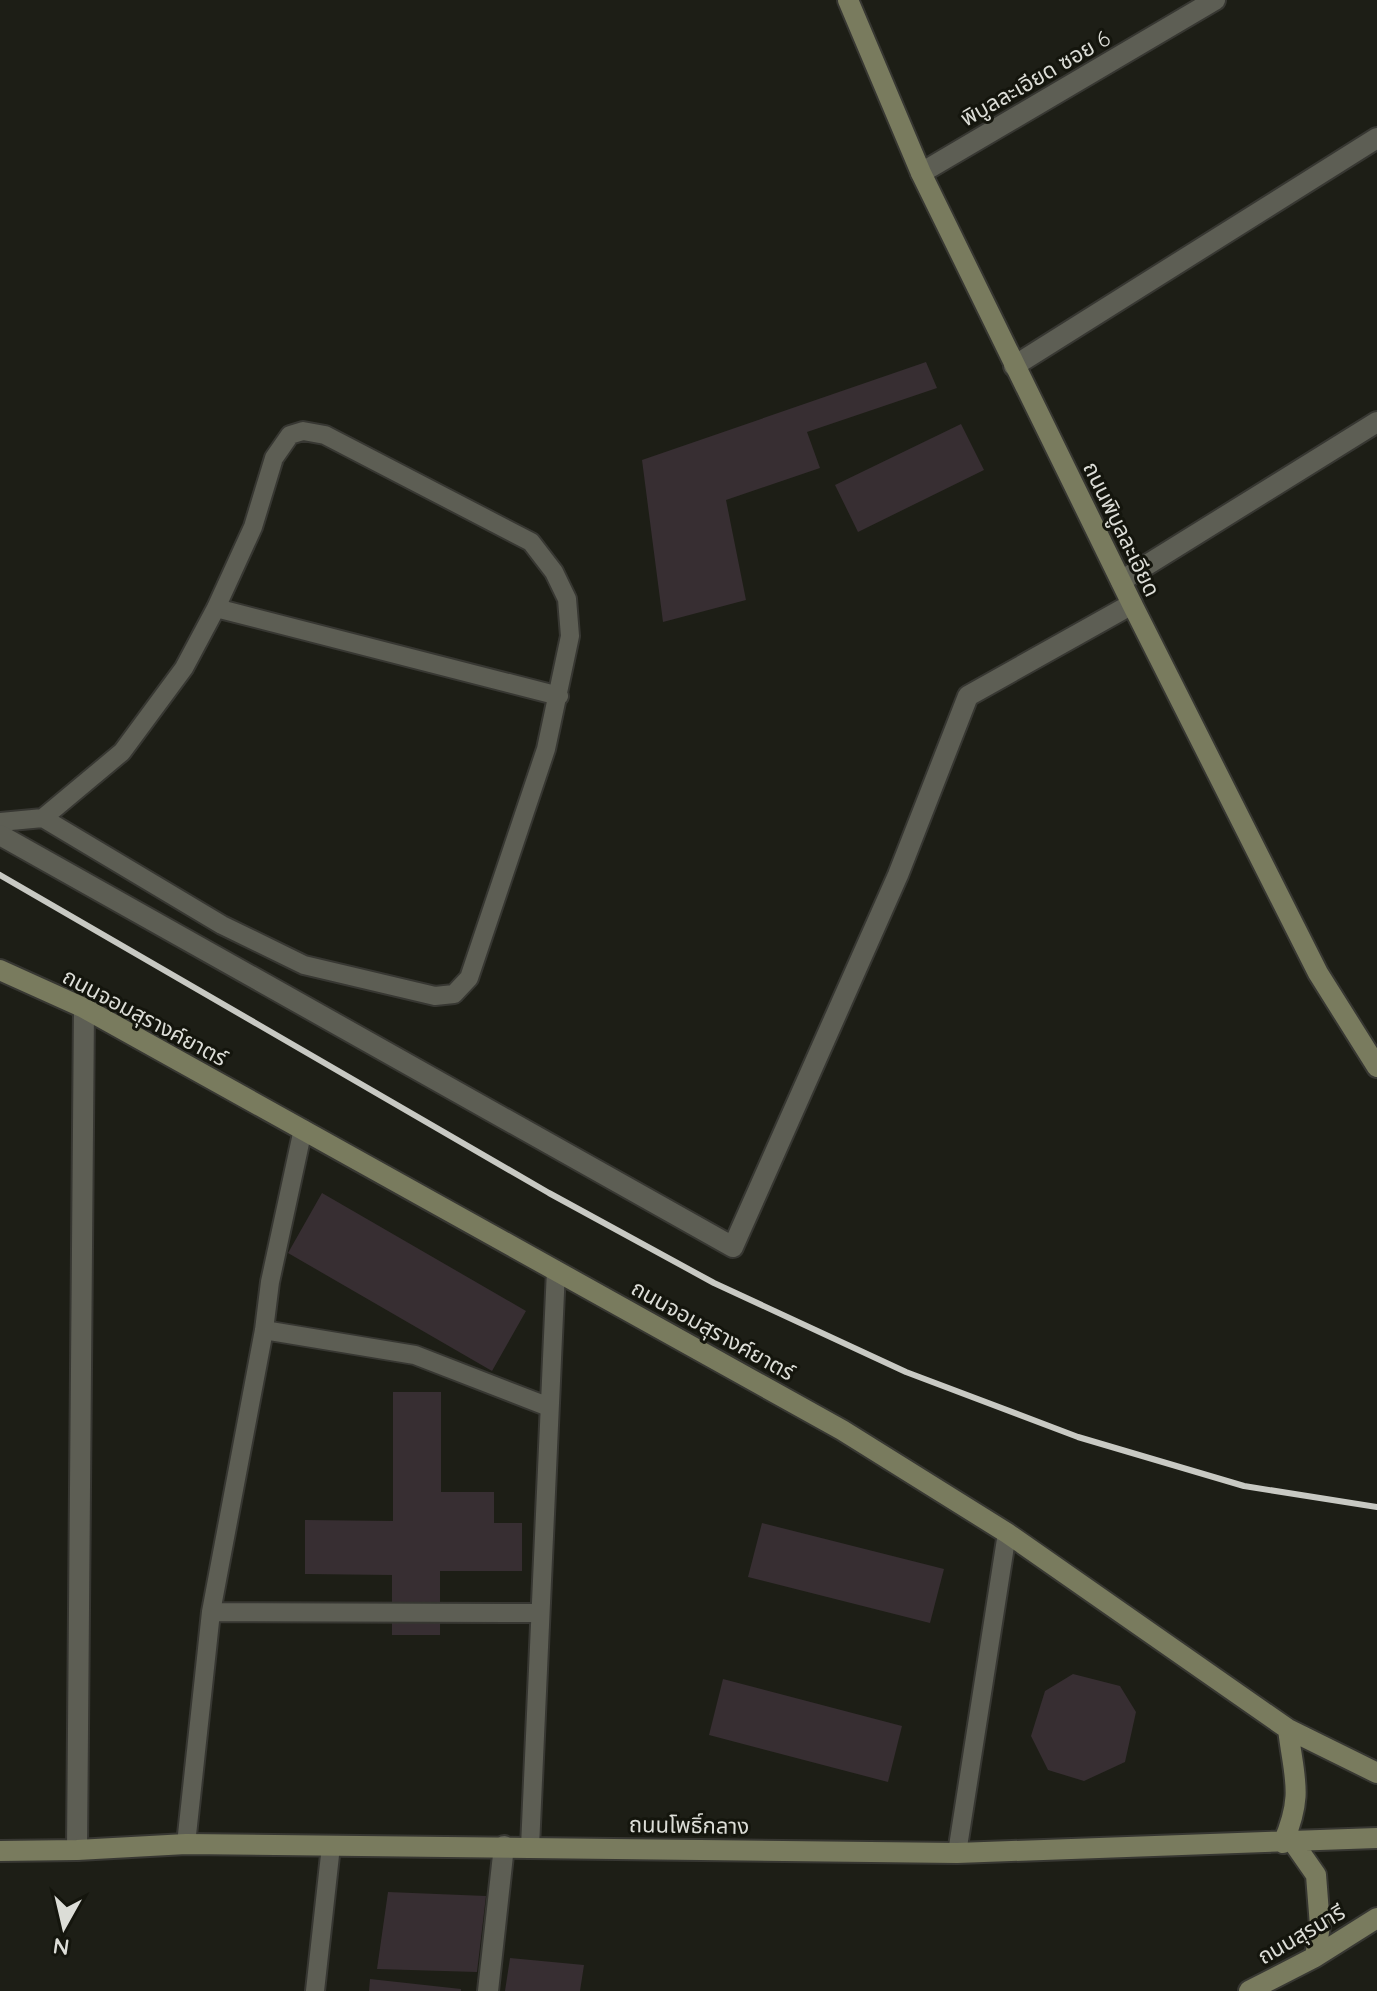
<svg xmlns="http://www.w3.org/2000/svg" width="1377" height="1991" viewBox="0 0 1377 1991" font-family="Quicksand,'Noto Sans Thai',sans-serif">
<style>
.building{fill:#372e32}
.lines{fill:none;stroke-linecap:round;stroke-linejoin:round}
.lane-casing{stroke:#373732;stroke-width:22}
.street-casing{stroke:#373732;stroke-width:24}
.secondary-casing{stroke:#373732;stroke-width:24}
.lane{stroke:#5d5e54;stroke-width:18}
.street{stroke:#5d5e54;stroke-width:20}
.secondary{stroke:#797b5e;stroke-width:20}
.rail{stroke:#c8c9c3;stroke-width:6}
.labels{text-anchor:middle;stroke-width:6;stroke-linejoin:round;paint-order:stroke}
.street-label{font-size:22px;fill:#dcddd7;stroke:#14150d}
</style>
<rect width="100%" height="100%" fill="#1d1e16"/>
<!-- building -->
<path class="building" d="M926 362 937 388 807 432 820 468 726 500 746 600 663 622 642 460Z
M961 424 984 470 858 532 835 485Z
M322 1193 526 1311 492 1371 288 1253Z
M393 1392H441V1492H494V1523H522V1571H440V1635H392V1575L305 1574V1520L393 1521Z
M762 1523 944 1569 930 1623 748 1577Z
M1073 1674 1120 1686 1136 1712 1125 1762 1084 1781 1048 1770 1031 1736 1045 1691Z
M723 1679 902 1726 888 1782 709 1735Z
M388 1892 486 1896 477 1972 377 1969Z
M510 1958 584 1965 580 1991H505Z
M370 1979 461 1989V1991H369Z"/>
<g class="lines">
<defs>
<path id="lane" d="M216 608 559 696
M0 822 43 818 122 752 184 668 216 608 253 527 274 458 290 435 303 431 325 435 531 542 554 572 567 599 570 636 546 749 469 978 454 994 435 996 304 965 222 925 43 818
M264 1330 415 1355 549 1407
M211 1612 539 1613
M186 1844 211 1612 264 1330 270 1282 303 1129
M530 1847 556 1270
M957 1853 1007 1533
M315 1991 331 1846"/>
<path id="street" d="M921 173 1215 0
M1014 366 1377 138
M1121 581 1377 422
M0 835 733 1247 898 875 968 696 1132 604
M77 1850 84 1008
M488 1991 504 1846"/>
<path id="secondary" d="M848 0 921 173 1132 604 1318 973 1377 1067
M0 970 84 1008 842 1430 1007 1533 1288 1729 1377 1773
M1293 1842 1316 1875 1320 1926 1315 1957
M1283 1843C1304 1794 1294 1779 1288 1729
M0 1851 77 1850 186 1844 957 1853 1377 1838
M1249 1991 1315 1957 1377 1918"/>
</defs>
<!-- lane casing -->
<use href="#lane" class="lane-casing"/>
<!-- street casing -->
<use href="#street" class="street-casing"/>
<!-- secondary casing -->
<use href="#secondary" class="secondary-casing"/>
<!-- lane -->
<use href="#lane" class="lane"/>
<!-- street -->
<use href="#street" class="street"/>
<!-- secondary -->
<use href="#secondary" class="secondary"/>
<!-- rail -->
<path class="rail" d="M0 875 549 1193 714 1283 906 1372 1078 1437 1244 1486 1377 1507"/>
</g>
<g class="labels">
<!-- street labels -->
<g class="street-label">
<text transform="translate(1035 78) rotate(-30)" y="8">พิบูลละเอียด ซอย 6</text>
<text transform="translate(1122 529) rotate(64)" y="8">ถนนพิบูลละเอียด</text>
<text transform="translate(145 1017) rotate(28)" y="8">ถนนจอมสุรางค์ยาตร์</text>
<text transform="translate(713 1330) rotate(29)" y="8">ถนนจอมสุรางค์ยาตร์</text>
<text transform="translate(689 1825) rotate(1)" y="8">ถนนโพธิ์กลาง</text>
<text transform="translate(1301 1934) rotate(-30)" y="8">ถนนสุรนารี</text>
</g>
</g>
<!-- north arrow -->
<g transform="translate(64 1927) rotate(188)" stroke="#14150d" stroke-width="6" paint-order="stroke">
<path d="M0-6L14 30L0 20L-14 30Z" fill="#dcddd7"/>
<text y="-12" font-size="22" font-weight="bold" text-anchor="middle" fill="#dcddd7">N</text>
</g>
</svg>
